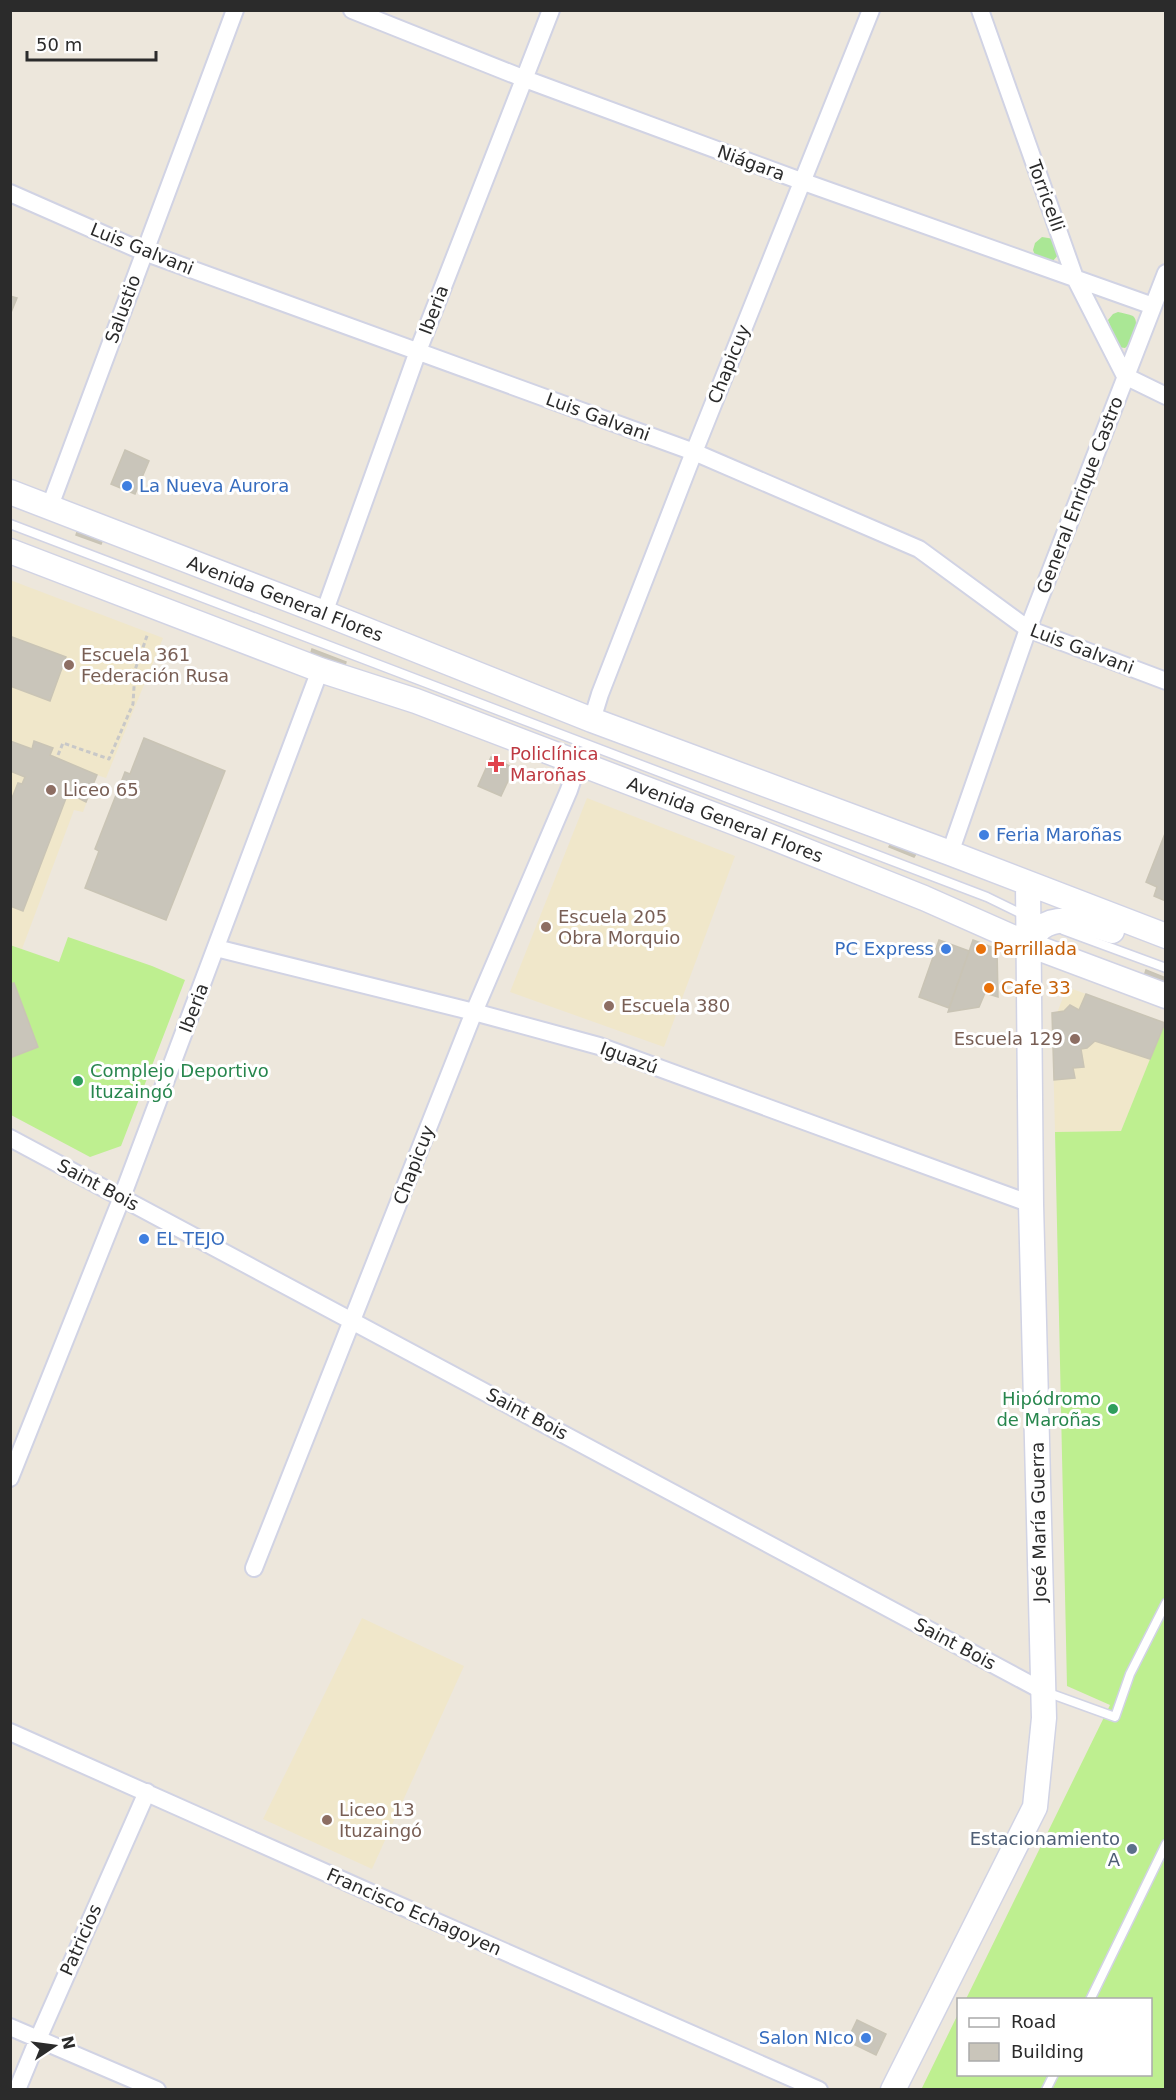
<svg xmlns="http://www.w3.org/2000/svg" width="1176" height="2100" viewBox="0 0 1176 2100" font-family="'DejaVu Sans',sans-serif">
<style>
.education{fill:#f0e7ca}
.green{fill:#aae795}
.pitch{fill:#beef90}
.building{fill:#c9c5ba;stroke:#c9c4b5;stroke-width:1.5}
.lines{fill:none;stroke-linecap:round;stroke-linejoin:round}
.lane-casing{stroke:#d1d3e4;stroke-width:11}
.street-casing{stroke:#d1d3e4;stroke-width:20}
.secondary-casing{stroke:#d1d3e4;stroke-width:27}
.path{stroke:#c8c8c8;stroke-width:3;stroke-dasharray:4.5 3;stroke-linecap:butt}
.lane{stroke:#fff;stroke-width:8}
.street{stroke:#fff;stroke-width:16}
.secondary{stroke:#fff;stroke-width:24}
.shop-dot{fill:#3f7fe0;stroke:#fff;stroke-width:2}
.education-dot{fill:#8d6e63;stroke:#fff;stroke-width:2}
.health-dot{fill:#e0444e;stroke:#fff;stroke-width:2}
.food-dot{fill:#e8710a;stroke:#fff;stroke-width:2}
.leisure-dot{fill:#2e9e5b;stroke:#fff;stroke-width:2}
.service-dot{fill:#5c6f8a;stroke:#fff;stroke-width:2}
.labels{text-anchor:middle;stroke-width:6;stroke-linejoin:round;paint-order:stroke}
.street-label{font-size:18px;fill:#2b2b2b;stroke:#fff}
.shop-label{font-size:18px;fill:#366cbe;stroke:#fff;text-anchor:start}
.education-label{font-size:18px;fill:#785e54;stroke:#fff;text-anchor:start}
.health-label{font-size:18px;fill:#be3a42;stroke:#fff;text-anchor:start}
.food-label{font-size:18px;fill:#c56008;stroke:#fff;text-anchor:start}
.leisure-label{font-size:18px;fill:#27864d;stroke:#fff;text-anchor:start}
.service-label{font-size:18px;fill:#4e5e75;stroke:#fff;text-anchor:end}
</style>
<rect width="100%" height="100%" fill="#ede7dc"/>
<!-- education -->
<path class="education" d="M10 580 163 638 106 778 97 775 83 812 74 810 22 949 10 945Z
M587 798 735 856 664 1047 510 992Z
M1067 987 1165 1023 1121 1131 1055 1132 1052 1013H1057Z
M362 1618 464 1666 372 1869 263 1819Z"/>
<!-- green -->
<path class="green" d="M1042 237 1054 239 1059 254 1052 262 1036 258 1033 250 1035 243Z
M1118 312C1122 313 1129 314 1133 316 1141 322 1131 344 1125 348L1118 347 1108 320 1113 314Z"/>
<!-- pitch -->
<path class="pitch" d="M68 937 152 966 185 980 121 1146 90 1157 11 1115 10 945 59 962Z
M1165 1022V2089L921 2090 958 2014V2074H1150V2000L966 1999 1110 1705 1067 1686 1055 1132 1121 1131Z"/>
<!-- building -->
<path class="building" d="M10 296 17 298 10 315Z
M125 450 149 461 135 494 111 484Z
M78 529 103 539 101 544 76 535Z
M12 637 66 657 50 701 10 686V642Z
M312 649 346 662 344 668 310 656Z
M144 738 225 771 166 920 85 888 99 851 95 849 125 772 130 774Z
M10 741 32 749 34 741 53 748 50 755 97 775 86 802 68 793 23 911 10 906V803L18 783 22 784 25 777 10 771Z
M491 757 514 768 501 796 478 786Z
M1166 831V901L1154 896 1157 887 1146 882Z
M892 842 917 852 914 857 889 847Z
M939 940 969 951 949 1008 919 997Z
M973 940 997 949 998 997 985 993 979 1007 948 1012Z
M1146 970 1166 978V984L1144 976Z
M14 983 38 1047 10 1058V984Z
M1086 994 1165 1023 1150 1059 1095 1041 1087 1048 1081 1049 1084 1067 1073 1068 1075 1078 1054 1080 1052 1013 1064 1011 1070 1005 1079 1010Z
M857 2020 886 2034 876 2055 847 2041Z"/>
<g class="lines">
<defs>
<path id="lane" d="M10 524 987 897 1026 916
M1063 930 1166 968
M1046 1692 1115 1717 1130 1674 1166 1603
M1090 2000 1166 1844
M1046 2090 1054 2074"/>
<path id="street" d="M352 10 525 79 801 181 1153 306
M980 10 1075 278 1125 376 1166 396
M10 193 144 252 694 452 919 549 1028 629 1166 681
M50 506 235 10
M324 613 418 351 551 10
M592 720 600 694 694 452 871 10
M950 853 1028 629 1166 273
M216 948 474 1012 599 1046 1031 1204
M10 1138 1043 1691
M10 1478 122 1197 320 670
M254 1568 474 1012 569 790 578 763
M10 1732 387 1900 819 2090
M10 2027 157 2090
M17 2090 38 2039 147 1792"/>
<path id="secondary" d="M10 492 324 613 592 720 950 853 1166 936
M10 551 320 670 416 701 759 832 924 898 1030 945 1166 996
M1030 945C1033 939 1036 932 1041 928 1059 913 1092 924 1112 931
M893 2090 1035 1807 1044 1718 1031 1204 1028 884"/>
</defs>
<!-- lane casing -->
<use href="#lane" class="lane-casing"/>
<!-- street casing -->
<use href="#street" class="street-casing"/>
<!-- secondary casing -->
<use href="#secondary" class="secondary-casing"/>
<!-- path -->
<path class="path" d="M58 755 63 743 109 759 133 704 135 670 148 633"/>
<!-- lane -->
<use href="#lane" class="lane"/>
<!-- street -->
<use href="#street" class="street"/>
<!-- secondary -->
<use href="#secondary" class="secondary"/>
</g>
<!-- markers -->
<g class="shop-dot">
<circle cx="127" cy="486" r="6"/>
<circle cx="984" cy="835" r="6"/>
<circle cx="946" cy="949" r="6"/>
<circle cx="144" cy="1239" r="6"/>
<circle cx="866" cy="2038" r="6"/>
</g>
<g class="education-dot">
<circle cx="69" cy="665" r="6"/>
<circle cx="51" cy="790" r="6"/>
<circle cx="546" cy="927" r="6"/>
<circle cx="609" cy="1006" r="6"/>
<circle cx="1075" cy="1039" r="6"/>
<circle cx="327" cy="1820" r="6"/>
</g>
<path class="health-dot" d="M493 755h6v6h6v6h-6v6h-6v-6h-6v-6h6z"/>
<g class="food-dot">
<circle cx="981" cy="949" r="6"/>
<circle cx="989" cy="988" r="6"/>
</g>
<g class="leisure-dot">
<circle cx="78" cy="1081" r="6"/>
<circle cx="1113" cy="1409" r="6"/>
</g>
<circle class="service-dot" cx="1132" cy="1849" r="6"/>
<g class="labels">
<!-- street labels -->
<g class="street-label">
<text transform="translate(751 163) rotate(20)" y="6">Niágara</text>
<text transform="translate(1046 196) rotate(70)" y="6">Torricelli</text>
<text transform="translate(142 249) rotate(22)" y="6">Luis Galvani</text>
<text transform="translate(123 309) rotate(-70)" y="6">Salustio</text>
<text transform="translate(434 310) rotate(-69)" y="6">Iberia</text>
<text transform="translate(729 364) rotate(-68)" y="6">Chapicuy</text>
<text transform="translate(598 417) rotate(20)" y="6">Luis Galvani</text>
<text transform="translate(1080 495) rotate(-69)" y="6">General Enrique Castro</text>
<text transform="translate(285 599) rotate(21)" y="6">Avenida General Flores</text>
<text transform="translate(1082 649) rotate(21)" y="6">Luis Galvani</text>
<text transform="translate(725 820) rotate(21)" y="6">Avenida General Flores</text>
<text transform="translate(194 1008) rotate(-69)" y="6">Iberia</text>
<text transform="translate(629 1058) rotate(20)" y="6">Iguazú</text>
<text transform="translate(414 1165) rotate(-69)" y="6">Chapicuy</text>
<text transform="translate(98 1185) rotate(28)" y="6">Saint Bois</text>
<text transform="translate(527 1414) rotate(28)" y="6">Saint Bois</text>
<text transform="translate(1039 1522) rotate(-91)" y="6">José María Guerra</text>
<text transform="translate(955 1644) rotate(28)" y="6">Saint Bois</text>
<text transform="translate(414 1912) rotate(24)" y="6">Francisco Echagoyen</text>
<text transform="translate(81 1940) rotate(-66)" y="6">Patricios</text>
</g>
<!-- shop labels -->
<g class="shop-label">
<text x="139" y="492">La Nueva Aurora</text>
<text x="996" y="841">Feria Maroñas</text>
<text x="934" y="955" text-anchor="end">PC Express</text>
<text x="156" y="1245">EL TEJO</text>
<text x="854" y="2044" text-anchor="end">Salon NIco</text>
</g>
<!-- education labels -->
<g class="education-label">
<text x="81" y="661">Escuela 361<tspan x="81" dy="21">Federación Rusa</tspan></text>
<text x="63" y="796">Liceo 65</text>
<text x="558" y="923">Escuela 205<tspan x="558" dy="21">Obra Morquio</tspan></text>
<text x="621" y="1012">Escuela 380</text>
<text x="1063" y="1045" text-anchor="end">Escuela 129</text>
<text x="339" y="1816">Liceo 13<tspan x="339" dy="21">Ituzaingó</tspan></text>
</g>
<!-- health labels -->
<g class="health-label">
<text x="510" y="760">Policlínica<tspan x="510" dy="21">Maroñas</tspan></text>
</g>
<!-- food labels -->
<g class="food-label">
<text x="993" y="955">Parrillada</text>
<text x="1001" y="994">Cafe 33</text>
</g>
<!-- leisure labels -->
<g class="leisure-label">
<text x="90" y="1077">Complejo Deportivo<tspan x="90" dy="21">Ituzaingó</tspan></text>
<text x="1101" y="1405" text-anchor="end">Hipódromo<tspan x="1101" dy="21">de Maroñas</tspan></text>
</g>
<!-- service labels -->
<g class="service-label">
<text x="1120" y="1845">Estacionamiento<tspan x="1120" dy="21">A</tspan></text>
</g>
</g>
<!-- border -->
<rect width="1176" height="2100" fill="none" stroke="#2b2b2b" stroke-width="24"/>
<!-- legend -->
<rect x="957" y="1998" width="195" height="78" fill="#ffffff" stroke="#aaaaaa" stroke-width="1.5"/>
<rect x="969" y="2018" width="30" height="9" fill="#ffffff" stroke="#aaaaaa" stroke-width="1.5"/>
<text x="1011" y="2028" font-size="18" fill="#2b2b2b">Road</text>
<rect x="969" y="2043" width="30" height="18" fill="#c9c5ba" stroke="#aaaaaa" stroke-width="1.5"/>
<text x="1011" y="2058" font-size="18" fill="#2b2b2b">Building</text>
<!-- north arrow -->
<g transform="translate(54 2046) rotate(77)" stroke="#ffffff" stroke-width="4.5" paint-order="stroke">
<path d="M0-4.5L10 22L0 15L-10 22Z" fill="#2b2b2b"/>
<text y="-9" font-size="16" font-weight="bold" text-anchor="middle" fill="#2b2b2b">N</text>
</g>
<!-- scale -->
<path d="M27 51v9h129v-9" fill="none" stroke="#2b2b2b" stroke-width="3"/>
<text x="36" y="51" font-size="18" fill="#2b2b2b" stroke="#ffffff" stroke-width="4.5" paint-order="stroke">50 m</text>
</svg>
